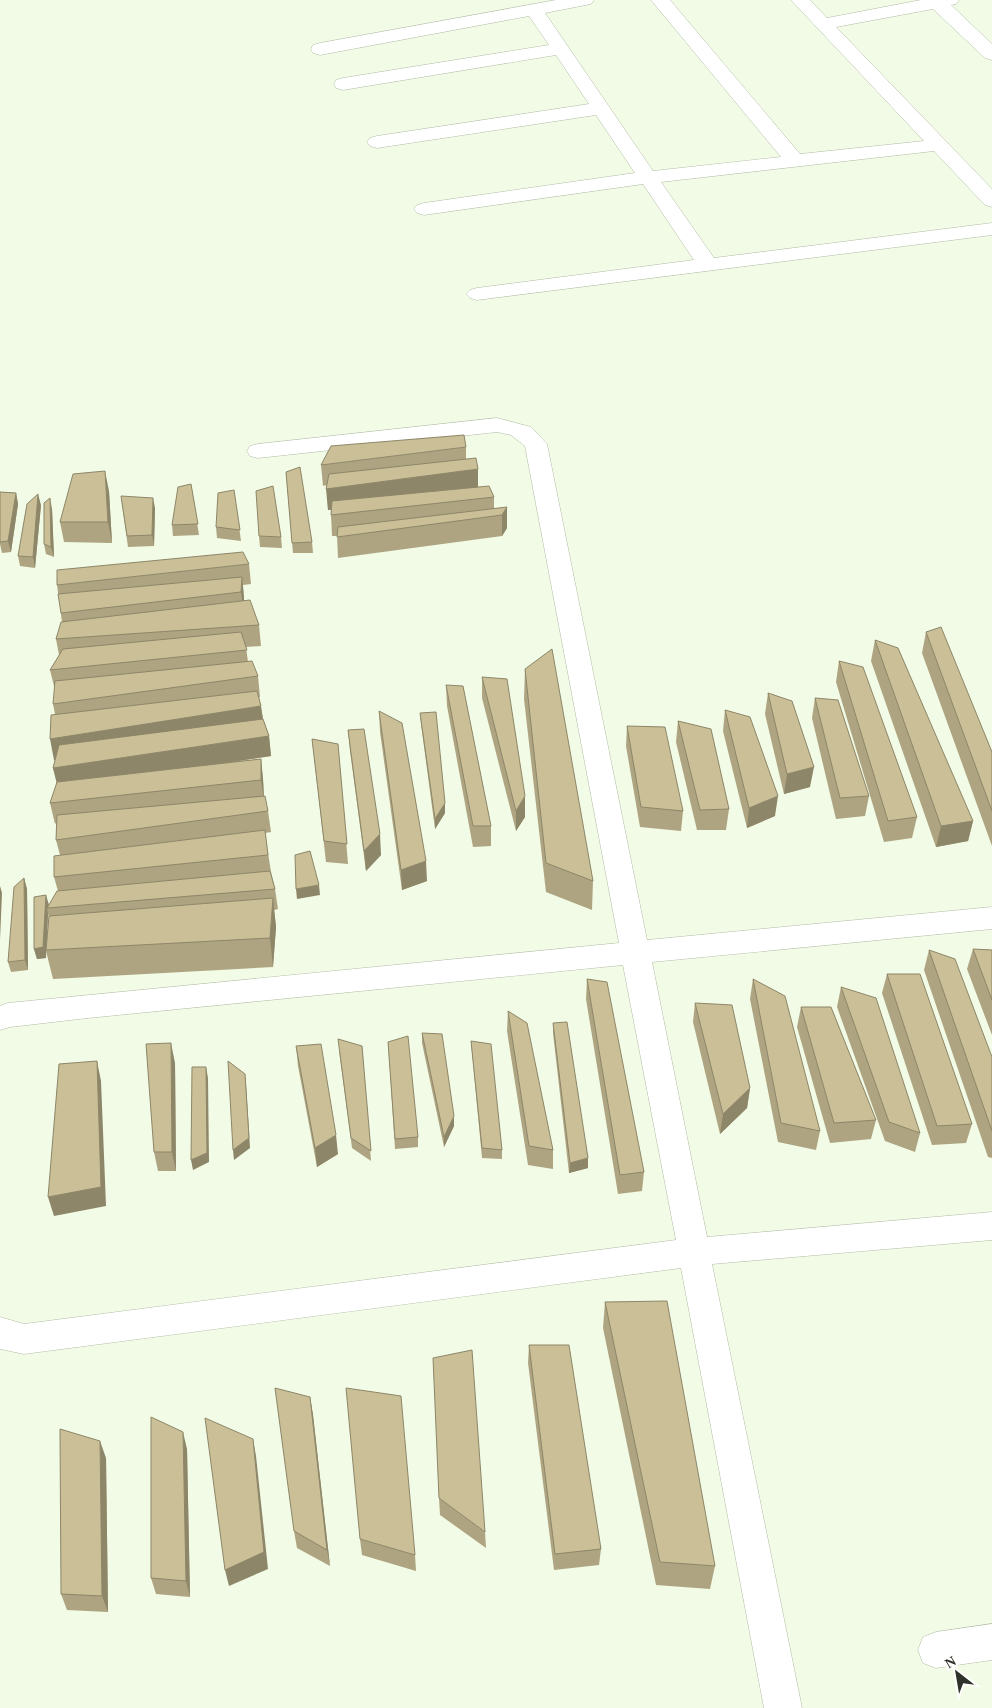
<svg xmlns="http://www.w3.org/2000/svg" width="992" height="1708" viewBox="0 0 992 1708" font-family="'Times New Roman',serif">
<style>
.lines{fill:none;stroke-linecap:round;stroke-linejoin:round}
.minor-casing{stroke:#b2bba7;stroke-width:1}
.minor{fill:#fff;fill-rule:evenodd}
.wall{fill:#aea481;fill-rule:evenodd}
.shaded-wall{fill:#8d8669}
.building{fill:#cabf96;stroke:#8d8669}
</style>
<rect width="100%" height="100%" fill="#f1fbe5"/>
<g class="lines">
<defs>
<path id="minor" d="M556 0H594L591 4 545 13 653 171 781 157 651 0H670L800 154 924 141 791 0H810L827 18 921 0H959L956 4 951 5 992 44V60L985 58 933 9 836 27 992 189V207L985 205 934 151 661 182 714 258 992 223V235L477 300 470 298 466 294 470 290 477 288 694 260 643 184 424 215 417 213 414 209 417 205 424 203 635 173 596 115 377 148 370 146 367 142 370 138 377 136 589 104 556 55 343 90 336 88 334 84 336 80 343 78 549 45 529 16 320 55 313 53 311 49 313 45 320 43Z
M497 418 531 427 547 444 647 940 992 907V929L652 962 707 1237 992 1212V1240L712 1264 802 1708H764L681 1268 24 1354 0 1349V1317L24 1324 676 1240 623 965 88 1018 10 1027 0 1030V1006L8 1003 619 943 525 446 511 435 497 432 258 458 250 456 247 451 250 446 258 444Z
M992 1624V1660L936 1668 923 1663 918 1650 923 1637 936 1632Z"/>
</defs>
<!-- minor casing -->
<use href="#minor" class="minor-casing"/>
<!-- minor -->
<use href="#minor" class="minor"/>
</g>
<!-- wall -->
<path class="wall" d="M466 447V459L478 487 494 497V509L507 507V528L502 536 338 558 337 536H332L331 515V510H328L327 485 323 486 321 465Z
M286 472 312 542 313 553H293Z
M191 484 199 535 173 536 172 525Z
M234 490 241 541 217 538 216 527Z
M109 491 112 543 64 542 60 522Z
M0 492 16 493 18 504 11 552 2 553 0 544Z
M121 496 155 508 154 546 128 547Z
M41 505 35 568 20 566 18 556Z
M52 509 54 557 46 554 44 544Z
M259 536 281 537 282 548 260 547Z
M249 564 251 584 243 585 244 600 259 625 261 646 246 647 248 662 258 676 260 697H259L263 719 269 736 271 756 239 761 261 759 263 779 264 796 268 811 271 832 265 833 271 872 275 889 278 909 274 910 276 927 273 967 53 979 46 951V958L37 959 34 949V897L49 905 58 891 54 877 60 855 56 840V823L55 824 50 803 57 783 53 768 55 759 54 760 55 714 53 704 55 690 50 670 59 655 56 639 62 622 57 585ZM48 914 49 918 46 948Z
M926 632 992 752V846L922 653Z
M875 640 973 821 968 841 936 847 871 661Z
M839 661 917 817 912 838 884 842 836 682Z
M525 669 593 881 592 910 546 892 524 699Z
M482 677 525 817 516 831 482 698Z
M446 685 491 826V846L473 847 447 706Z
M768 693 810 787 784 794 765 714Z
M815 698 869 796 865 816 836 819 812 718Z
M725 710 775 816 747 828 723 731Z
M379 711 427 881 402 890 380 732Z
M420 713 445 813 435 829 421 724Z
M678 721 729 809 726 830H697L676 742Z
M627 726 683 811 681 831 640 827 626 746Z
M348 730 381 855 366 871 350 751Z
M312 739 338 744 348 864 326 862Z
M24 878 27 889 28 970 11 972 8 962Z
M973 949 992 950V1035L967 969Z
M929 950 992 1057V1158L988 1157 924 970Z
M887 974 972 1124 966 1143 932 1145 882 993Z
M587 979 644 1172 642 1191 618 1194 586 999Z
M753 979 820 1131 816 1150 778 1142 750 999Z
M841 987 920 1133 915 1152 885 1141 837 1007Z
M695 1003 750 1088 747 1108 720 1134 693 1022Z
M801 1007 876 1120 871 1139 830 1143 797 1027Z
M508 1011 553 1150V1169L528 1165 507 1031Z
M553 1023 588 1158V1168L569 1173 553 1033Z
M422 1033 454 1126 444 1147 422 1043Z
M471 1041 502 1150V1159L482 1158 472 1052Z
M388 1042 418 1137V1147L395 1149Z
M296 1046 338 1154 317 1167 298 1066Z
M362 1046 371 1161 352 1148 339 1050Z
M175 1063 176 1171H158L154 1152Z
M605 1302 715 1566 710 1589 656 1585 603 1328Z
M529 1345 601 1549 599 1565 554 1570 528 1363Z
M310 1397 313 1415 330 1566 297 1548 294 1531Z
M187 1449 190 1597 156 1594 151 1578Z
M106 1458 108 1612 67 1610 61 1594Z
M439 1498 485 1532 486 1548 440 1515Z
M360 1539 415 1555 416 1571 362 1555Z"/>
<!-- shaded-wall -->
<path class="shaded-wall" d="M478 469V490L328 510 326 489Z
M105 471 109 491 112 543 108 522Z
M16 493 18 504 11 552 8 541Z
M38 494 41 505 35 568 33 557Z
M50 498 52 509 54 557 51 547Z
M153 498 155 508 154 546 152 535Z
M507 507V528L502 536V515Z
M242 577 244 598V613L241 592Z
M261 706 264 726 54 760 50 739Z
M269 736 271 756 58 788 53 768Z
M261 759 263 779 264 800 261 780Z
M814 767 810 787 784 794 787 774Z
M525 796V817L516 831V811Z
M778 796 775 816 747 828 749 808Z
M445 803V813L435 829V819Z
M973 821 968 841 936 847 941 826Z
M380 834 381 855 366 871 364 851Z
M426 861 427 881 402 890 401 870Z
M24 878 27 889 28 970 25 960Z
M319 885 320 895 297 899 296 889Z
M0 886 2 893 0 940Z
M46 895 49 905 47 908 48 914 46 958 37 959 34 949Z
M273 898 276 927 273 967 270 938Z
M171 1043 175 1063 176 1171 172 1152Z
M97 1061 101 1081 106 1206 54 1216 48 1197Z
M206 1067 208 1078 209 1162 193 1170 191 1160Z
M245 1074 246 1084 250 1148 234 1160 233 1150Z
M750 1088 747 1108 720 1134 723 1114Z
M454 1116V1126L444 1147V1137Z
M336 1135 338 1154 317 1167 315 1148Z
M588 1158V1168L569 1173 570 1163Z
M310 1397 313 1415 330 1566 327 1550Z
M183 1432 187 1449 190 1597 186 1581Z
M253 1439 256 1456 268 1569 229 1586 225 1570Z
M100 1441 106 1458 108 1612 102 1596Z"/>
<!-- building -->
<path class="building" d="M464 435 466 447 321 465 331 446Z
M476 458 478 469 326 489 329 474Z
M300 467 312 542 292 543 286 472Z
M105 471 108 522H60L73 474Z
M191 484 198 524 172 525 178 487Z
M273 486 281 537 259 536 256 491Z
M489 486 494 497 331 515 332 501Z
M234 490 240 530 216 527 218 493Z
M0 492 16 493 8 541 0 542Z
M38 494 33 557 18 556 27 504Z
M121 496 153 498 152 535 127 536Z
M50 498 51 547 44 544V503Z
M507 507 502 515 337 537 338 527Z
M243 552 249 564 57 585V570Z
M242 577 241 592 61 613 58 594Z
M250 600 259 625 56 639 61 622Z
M941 627 992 752V811L926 632Z
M241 632 247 650 50 670 63 649Z
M875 640 898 648 973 821 941 826Z
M552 649 593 881 546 863 525 669Z
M252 661 258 676 53 704 55 681Z
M839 661 863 667 917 817 888 821Z
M482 677 507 679 525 796 516 811Z
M446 685 463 686 491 826H473Z
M257 691 261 706 50 739 51 715Z
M768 693 792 701 814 767 787 774Z
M815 698 838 700 869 796 840 798Z
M725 710 750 717 778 796 749 808Z
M379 711 402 723 426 861 401 870Z
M436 712 445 803 435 819 420 713Z
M263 719 269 736 53 768 59 745Z
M678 721 711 729 729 809 700 810Z
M627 726 665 727 683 811 641 807Z
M364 729 380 834 364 851 348 730Z
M312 739 338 744 347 844 324 841Z
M261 759V780L50 803 57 782Z
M265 796 268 811 56 840 57 815Z
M265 830 268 855 54 877V856Z
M310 851 319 885 296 889 295 855Z
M270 871 275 889 47 908 57 891Z
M24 878 25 960 8 962 14 887Z
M46 895 43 947 34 949V897Z
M273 898 270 938 46 950 49 916Z
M973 949 992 950V1000Z
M929 950 955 959 992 1057V1131Z
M887 974H920L972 1124 937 1126Z
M587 979 607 982 644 1172 620 1175Z
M753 979 785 996 820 1131 781 1123Z
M841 987 876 998 920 1133 889 1122Z
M695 1003 732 1005 750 1088 723 1114Z
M801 1007H831L876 1120 834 1123Z
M508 1011 527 1023 553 1150 529 1146Z
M567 1022 588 1158 570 1163 553 1023Z
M422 1033 442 1034 454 1116 444 1137Z
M408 1036 418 1137 395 1139 388 1042Z
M338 1039 362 1046 371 1151 351 1138Z
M471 1041 491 1044 502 1150 482 1148Z
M171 1043 172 1152H154L146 1044Z
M321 1044 336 1135 315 1148 296 1046Z
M97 1061 101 1187 48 1197 59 1064Z
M228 1061 245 1074 249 1138 233 1150Z
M192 1067H206L207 1153 191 1160Z
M667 1301 715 1566 660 1562 605 1302Z
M529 1345H569L601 1549 555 1554Z
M472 1350 485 1532 439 1498 433 1358Z
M275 1388 310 1397 327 1550 294 1531Z
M346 1388 401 1396 415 1555 360 1539Z
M151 1417 183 1432 186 1581 151 1578Z
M205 1418 253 1439 264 1552 225 1570Z
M60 1429 100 1441 102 1596 61 1594Z"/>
<!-- north arrow -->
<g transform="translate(957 1673) rotate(329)" stroke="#ffffff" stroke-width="4" paint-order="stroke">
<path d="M0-4L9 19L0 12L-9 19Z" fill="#2e322a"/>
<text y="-8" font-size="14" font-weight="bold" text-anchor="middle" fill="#2e322a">N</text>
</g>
</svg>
